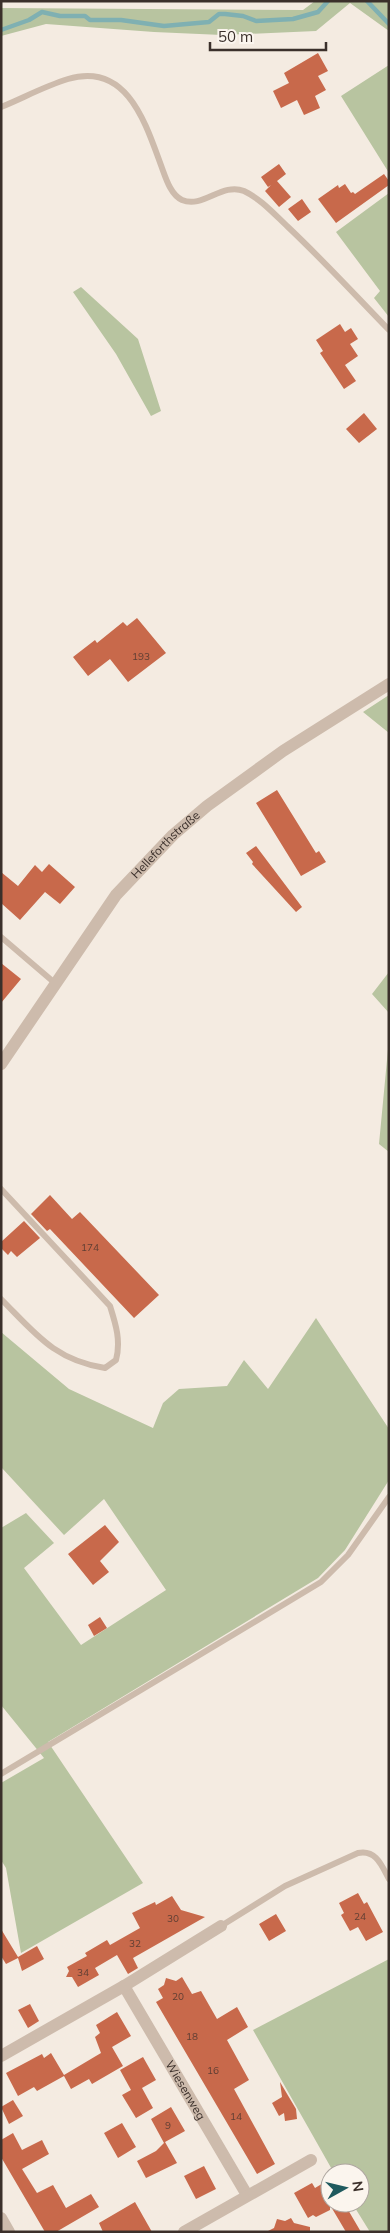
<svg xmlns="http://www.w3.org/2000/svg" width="390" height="2233" viewBox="0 0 390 2233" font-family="Mulish,sans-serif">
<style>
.green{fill:#b8c4a0}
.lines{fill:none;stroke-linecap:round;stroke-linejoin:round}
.stream{stroke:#7fb0b2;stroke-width:4.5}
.building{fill:#c8694b}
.lane{stroke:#cdbbac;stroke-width:6}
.street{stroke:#cdbbac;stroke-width:12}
.labels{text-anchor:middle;stroke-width:4;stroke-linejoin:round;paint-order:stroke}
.number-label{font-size:10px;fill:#5e3e33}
.street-label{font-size:12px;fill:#3b302b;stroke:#fbf5ee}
</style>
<rect width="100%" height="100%" fill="#f4ebe1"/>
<!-- green -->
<path class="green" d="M315 1H389V31L350 3 316 31 222 35 154 32 46 24 1 36V8L303 10Z
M389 65V173L341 96Z
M389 193V317L374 298 380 291 336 232Z
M81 287 138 339 161 411 151 416 116 354 73 292Z
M389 695V733L363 712Z
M389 972V1013L372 994Z
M389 1039V1152L379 1144Z
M316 1318 389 1429V1480L345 1550 318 1578 48 1742 143 1883 21 1953 6 1868 1 1860V1783L44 1758 1 1705V1528L26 1513 54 1543 24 1568 81 1645 166 1590 104 1499 64 1535 1 1467V1332L69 1389 153 1428 163 1403 179 1389 227 1386 244 1360 268 1389Z
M389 1959V2232H370L352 2203H360V2173H334L253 2030Z"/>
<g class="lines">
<!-- stream -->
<path class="stream" d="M367 1 389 24
M1 30 29 20 42 12 60 16H85L90 20H121L164 26 209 22 219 14H225L243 16 256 21 293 19 318 12 328 1"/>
</g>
<!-- building -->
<path class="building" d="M318 53 328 71 318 76 326 90 315 96 320 108 304 115 297 100 281 108 273 91 289 83 284 73Z
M279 164 286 174 277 181 291 197 279 207 265 191 271 185 268 187 261 177Z
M384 174 389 181V185L336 223 318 199 338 185 339 188 345 184 351 193 353 192 355 194Z
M302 199 311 212 298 221 288 209Z
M340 324 345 332 351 328 358 339 350 344 358 356 345 365 356 381 344 389 320 353 323 351 316 340Z
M364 413 377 429 359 443 346 429Z
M137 618 166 653 128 682 110 659 88 676 73 657 95 640 97 643 123 622 127 626Z
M277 790 316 853 319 851 326 862 301 876 256 803Z
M256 846 302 907 296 912 252 864 253 862 246 853Z
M49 864 75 887 60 904 45 892 20 920 1 903V872L18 886 35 865 42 872Z
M1 963 21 979 1 1003Z
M50 1195 72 1219 80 1212 159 1295 134 1318 50 1229 47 1231 31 1214Z
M24 1221 40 1238 17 1257 11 1251 8 1255 1 1248V1242Z
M105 1525 119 1542 100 1561 109 1572 93 1585 68 1554Z
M100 1617 107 1628 94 1636 88 1625Z
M358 1893 364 1904 367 1902 383 1932 366 1941 358 1927 350 1931 341 1915 344 1913 339 1903Z
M172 1896 181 1910 205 1917 133 1958 138 1968 128 1974 117 1955 95 1968 99 1975 78 1987 72 1977H66L69 1971 67 1967 87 1956 85 1953 107 1940 110 1945 140 1928 132 1913 155 1902 156 1905Z
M276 1914 286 1931 269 1941 259 1924Z
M1 1929 18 1957 37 1946 44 1959 22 1971 18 1958 6 1964 1 1956Z
M182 1977 192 1994 201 1991 217 2019 237 2007 248 2027 227 2040 249 2080 234 2089 275 2164 257 2174 156 2002 163 1998 158 1989 164 1985 166 1978 176 1981Z
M30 2004 39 2021 28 2028 18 2010Z
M117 2012 131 2036 112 2047 123 2066 92 2084 89 2079 71 2089 64 2076 37 2091 34 2087 18 2096 6 2073 42 2054 44 2058 51 2053 64 2075 101 2053 95 2037 100 2033 96 2025Z
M143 2057 156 2080 142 2088 153 2108 136 2118 122 2095 131 2090 120 2070Z
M280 2082 296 2109 297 2119 285 2121 284 2113 279 2116 272 2103 282 2097Z
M13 2100 23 2116 9 2124 1 2107Z
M171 2107 185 2131 165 2142 177 2163 146 2178 137 2161 156 2151 164 2143 151 2119Z
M122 2123 136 2147 118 2158 104 2133Z
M13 2133 22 2150 42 2140 49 2154 22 2169 37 2193 53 2185 66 2208 91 2194 99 2207 56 2232H45L1 2157V2140Z
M204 2166 216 2189 196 2199 184 2176Z
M325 2182 330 2191V2203H344L361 2232H346L330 2205V2210L316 2217 313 2215 308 2218 294 2193 312 2183 315 2188Z
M135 2202 152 2232H103L99 2223Z
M291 2218 294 2223 310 2227V2232H266L274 2228 277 2219 285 2221Z"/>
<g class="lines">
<!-- lane -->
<path class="lane" d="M1 107C23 98 45 86 68 79 128 61 146 125 162 168 166 179 171 195 182 200 203 209 222 182 244 191 261 199 274 214 288 227 323 260 355 295 389 330
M1 937 56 984
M1 1189 110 1306C116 1325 121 1341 116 1360L105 1368C54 1360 35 1333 1 1299
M1 1774 321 1582 348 1555 389 1497
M221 1926 285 1886 358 1853C376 1849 382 1866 389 1879"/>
<!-- street -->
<g class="street">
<path id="s1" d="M1 1064 116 895 173 835 207 806 283 751 389 684"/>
<path id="s2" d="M124 1986 247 2195"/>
<path d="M1 2056 124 1986 221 1926"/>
<path d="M1 2218 9 2232"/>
<path d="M184 2232 311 2160"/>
</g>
</g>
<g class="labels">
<!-- number labels -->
<g class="number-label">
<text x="141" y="660">193</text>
<text x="90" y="1251">174</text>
<text x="360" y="1920">24</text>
<text x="173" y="1922">30</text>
<text x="135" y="1947">32</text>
<text x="83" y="1976">34</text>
<text x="178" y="2000">20</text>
<text x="192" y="2040">18</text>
<text x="213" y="2074">16</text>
<text x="236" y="2120">14</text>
<text x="168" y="2129">9</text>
</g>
<!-- street labels -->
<g class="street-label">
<text dy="4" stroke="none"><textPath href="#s1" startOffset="275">Helleforthstraße</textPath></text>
<text dy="4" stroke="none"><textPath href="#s2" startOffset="121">Wiesenweg</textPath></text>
</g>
</g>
<!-- border -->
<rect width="390" height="2233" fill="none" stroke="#3b302b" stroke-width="5"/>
<!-- north arrow -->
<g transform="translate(345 2188) rotate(82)"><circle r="24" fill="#fbf5ee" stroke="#aea6a0"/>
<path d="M0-4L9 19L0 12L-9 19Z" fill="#1f5a5e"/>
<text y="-8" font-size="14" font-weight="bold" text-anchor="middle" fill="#3b302b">N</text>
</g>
<!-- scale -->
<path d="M210 42v8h116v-8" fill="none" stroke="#3b302b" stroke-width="2.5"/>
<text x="218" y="42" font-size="15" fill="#3b302b" stroke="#fbf5ee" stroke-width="4" paint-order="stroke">50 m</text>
</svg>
